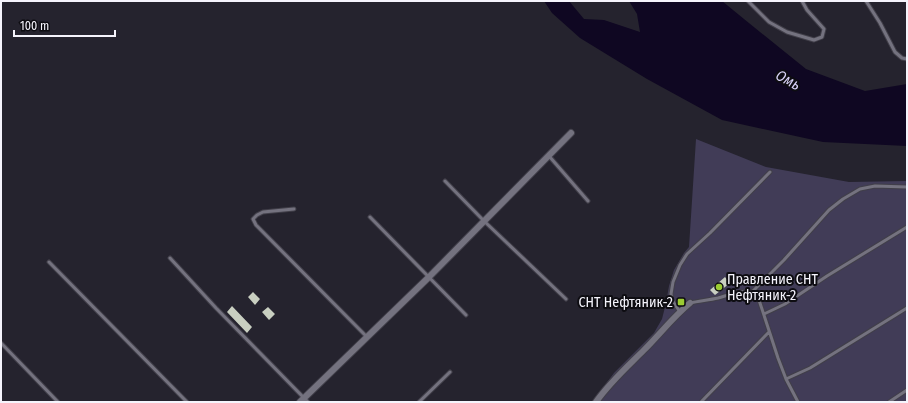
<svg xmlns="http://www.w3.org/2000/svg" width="908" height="403" viewBox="0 0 908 403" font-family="'Fira Sans Condensed',sans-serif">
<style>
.green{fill:#413c57}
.water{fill:#0f0722}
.building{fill:#c9cfc1}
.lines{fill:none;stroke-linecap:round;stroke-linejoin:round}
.service-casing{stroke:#413f49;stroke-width:5}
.minor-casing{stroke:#413f49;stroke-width:8}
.service{stroke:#74727f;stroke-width:3}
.minor{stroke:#74727f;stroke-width:6}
.poi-dot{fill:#9bcb33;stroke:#0e0d12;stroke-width:1.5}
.labels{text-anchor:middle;stroke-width:4;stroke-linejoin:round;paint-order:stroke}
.poi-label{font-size:14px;fill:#f5f4fc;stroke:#0e0d12;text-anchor:start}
.water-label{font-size:15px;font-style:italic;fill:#d9d3f8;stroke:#0e0d12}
</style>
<rect width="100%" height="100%" fill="#25232e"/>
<!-- green -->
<path class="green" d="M696 139 766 167 849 182 907 181V402H592L614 373 654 333 662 319 666 303 669 286 674 270 684 253 689 247Z"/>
<!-- water -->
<path class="water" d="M544 1H569L584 19 604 20 640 32 637 14 629 1H722L744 19 806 69 865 91 907 84V146L823 142 722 120 647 79 580 38 552 13Z"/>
<!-- building -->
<path class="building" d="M725 277 730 283 715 295 710 290Z
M253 292 260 299 255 305 248 297Z
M232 306 252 327 247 333 227 312Z
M268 307 275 314 269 320 262 312Z"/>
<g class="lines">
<defs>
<path id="service" d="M748 1 769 22 787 32 814 40 822 37 824 29 807 10 802 1
M866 1 880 23 895 52 902 58 907 59
M549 156 588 201
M445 181 484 221 566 299
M294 209 263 212 257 215 253 219 256 225 367 337
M370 217 466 315
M170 258 216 308 308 402
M49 262 187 402
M752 292 784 260 829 210 843 199 860 189 875 186 907 187
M690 303C699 301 709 300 718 298 729 295 741 290 752 292L759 300 778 358 786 379 798 402
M680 312 672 300 671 294 673 282 680 265 687 254 710 233 770 172
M764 314 785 304 827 276 907 227
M1 343 58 402
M786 379 810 368 907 308
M419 402 450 372
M701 402 769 332
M889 402 907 390"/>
<path id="minor" d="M300 402 429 277 571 133
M596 402C610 382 627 367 644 350 660 334 673 317 690 303"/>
</defs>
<!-- service casing -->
<use href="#service" class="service-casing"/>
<!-- minor casing -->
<use href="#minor" class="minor-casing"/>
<!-- service -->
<use href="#service" class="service"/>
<!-- minor -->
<use href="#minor" class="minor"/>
</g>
<!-- markers -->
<g class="poi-dot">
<circle cx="719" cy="287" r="4"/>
<rect x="677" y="298" width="8" height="8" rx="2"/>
</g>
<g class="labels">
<!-- poi labels -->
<g class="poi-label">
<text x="727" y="284">Правление СНТ<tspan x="727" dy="16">Нефтяник-2</tspan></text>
<text x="673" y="307" text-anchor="end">СНТ Нефтяник-2</text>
</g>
<!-- water labels -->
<g class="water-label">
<text transform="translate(788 80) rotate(29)" y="5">Омь</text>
</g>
</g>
<!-- border -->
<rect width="908" height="403" fill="none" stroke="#f5f4fc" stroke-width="4"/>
<!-- scale -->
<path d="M14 30v6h101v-6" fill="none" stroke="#f5f4fc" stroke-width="2"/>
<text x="20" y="30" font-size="12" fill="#f5f4fc" stroke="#0e0d12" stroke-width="3" paint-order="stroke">100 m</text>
</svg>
